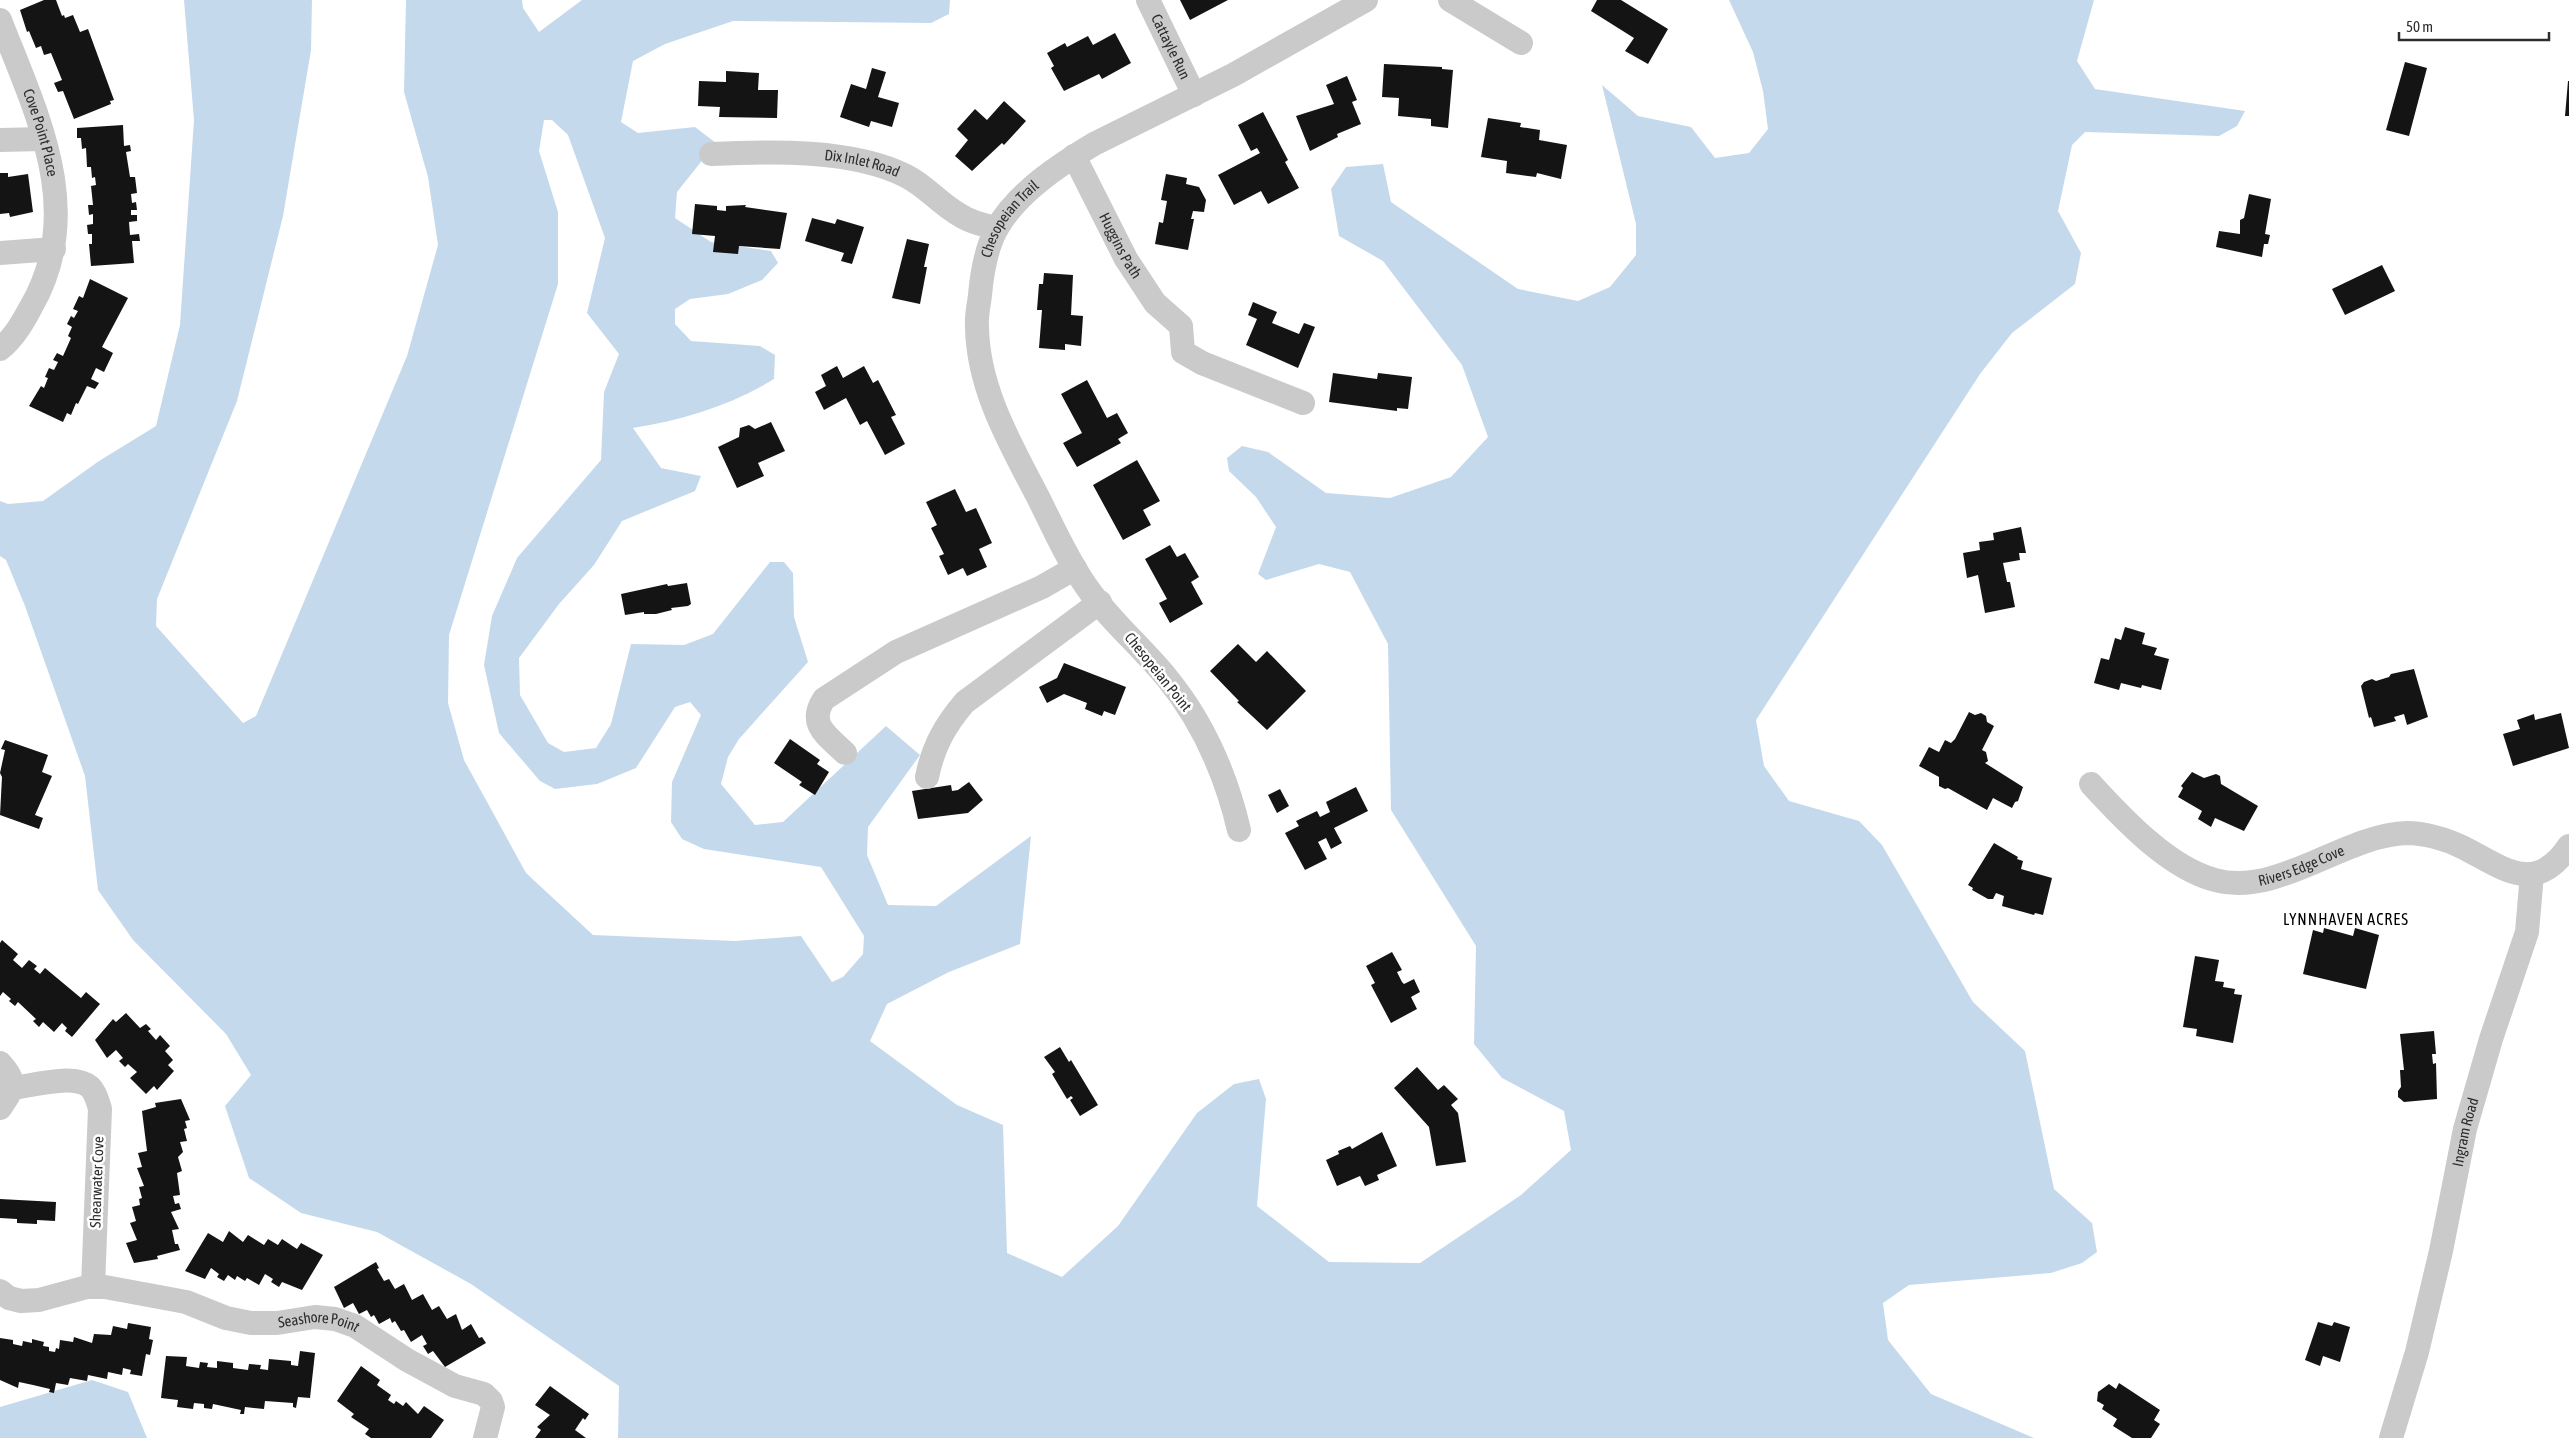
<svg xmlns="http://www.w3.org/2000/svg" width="2569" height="1438" viewBox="0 0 2569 1438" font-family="'Asap Condensed',sans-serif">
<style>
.water{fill:#c5d9ec;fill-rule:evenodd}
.building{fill:#141414}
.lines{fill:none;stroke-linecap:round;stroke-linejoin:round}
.minor{stroke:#cacaca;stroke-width:24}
.labels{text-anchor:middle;stroke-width:5;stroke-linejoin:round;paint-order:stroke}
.street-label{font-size:15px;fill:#2d2d2d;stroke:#fff}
.neighbourhood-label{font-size:16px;letter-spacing:1px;fill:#000;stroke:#fff}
</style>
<rect width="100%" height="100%" fill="#fff"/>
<!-- water -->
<path class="water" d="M184 0H312L311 50 283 216 237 401 157 599 156 626 243 723 256 716 407 356 438 245 428 177 404 92 406 0H522L523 8 539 32 582 0H950L949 14 931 23 733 21 665 44 633 61 621 122 638 133 695 127 716 143 677 192 675 218 711 242 771 251 778 263 762 280 728 294 690 299 675 309V324L691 341 760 346 775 355 774 379C732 405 682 420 633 428L661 468 701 476 695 491 622 521 594 565 559 604 519 658 520 695 548 743 564 752 596 748 611 724 631 644 684 645 713 634 770 562H784L793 573 794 617 808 662 739 739 728 757 721 784 755 825 783 822 886 726 920 755 868 827 867 855 888 905 936 906 1031 836 1020 944 949 972 887 1004 870 1041 957 1105 1003 1125 1007 1253 1062 1277 1118 1226 1197 1113 1234 1084 1259 1079 1266 1099 1257 1206 1329 1262 1420 1263 1521 1195 1571 1150 1564 1111 1502 1078 1474 1044 1476 946 1391 810 1388 644 1350 572 1319 564 1266 580 1258 574 1276 527 1256 497 1229 471 1227 458 1242 446 1268 452 1326 493 1390 498 1451 477 1488 437 1462 365 1383 261 1339 236 1331 189 1346 167 1383 164 1391 202 1518 289 1578 301 1610 287 1636 255V224L1602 85 1638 116 1691 127 1715 158 1749 153 1768 129 1763 91 1753 52 1729 0H2094L2077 61 2095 89 2245 111 2237 126 2219 136 2085 132 2072 145 2058 211 2081 253 2075 284 2012 333 1980 374 1756 720 1764 766 1789 801 1859 821 1882 845 1973 1002 2025 1051 2054 1189 2092 1223 2097 1252 2082 1263 2051 1273 1909 1285 1883 1303 1888 1340 1931 1394 2034 1438H618L619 1386 471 1284 377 1232 301 1213 249 1178 225 1106 251 1075 226 1034 133 940 98 890 85 776 25 606 6 560 0 556V501L8 504 43 501 99 461 156 426 180 325 194 120ZM544 120H552L568 135 605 238 587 313 619 354 604 392 601 460 517 558 492 616 484 665 499 733 540 781 555 789 597 784 636 768 675 707 690 702 701 715 672 782 671 822 682 839 704 849 821 867 864 936 863 954 843 977 832 982 801 936 735 941 593 935 526 873 464 760 448 703 449 635 558 284V212L539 151Z
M92 1380 128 1392 147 1438H0V1407Z"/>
<!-- building -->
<path class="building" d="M44 0H56L62 16 64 15 65 18 73 15 80 32 88 29 114 100 110 101 111 104 74 119 63 91 58 92 54 83 62 80 51 53 44 55 41 46 36 48 29 31 27 32 20 10Z
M1180 0H1228L1190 20Z
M1597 0H1621L1668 29 1648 64 1625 51 1634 38 1591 11Z
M1115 33 1131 63 1102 79 1099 74 1064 91 1051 68 1054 66 1047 53 1065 43 1067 47 1088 36 1093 45Z
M2405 62 2427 68 2409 136 2386 130Z
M1384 64 1442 67V69L1453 70 1448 128 1431 126V119L1398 116 1399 98 1382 97Z
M872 68 886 72 878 97 899 103 892 127 871 121 869 127 840 117 851 84 866 89Z
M726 71 759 73 758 90H778L777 118 719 117 720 107 698 106 699 81 726 82Z
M1347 76 1357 100 1352 102 1361 124 1337 134 1338 137 1310 151 1296 116 1334 104 1326 85Z
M2568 81H2569V116H2565Z
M1004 101 1026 121 1004 145 1002 143 972 171 955 156 968 140 957 129 975 109 987 120Z
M1263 112 1288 160 1285 162 1299 188 1268 204 1261 191 1234 205 1218 175 1260 153 1257 148 1251 151 1238 125Z
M1488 118 1521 123 1520 127 1540 130 1539 140 1567 145 1561 179 1537 173 1536 177 1506 173 1507 161 1481 157Z
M123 125 124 146 130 145 131 151 126 152 130 177H135L137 193 131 194 132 203 136 202 137 210H131V215H137V221L129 222 130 235 139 234 140 241H132L134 263 91 266 89 244H92V234H88L87 225 93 224V214L89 215 88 205H93L91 186 96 185 95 177 92 178 91 167H87L86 148 82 149 81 138H77V128Z
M0 173H8V177L28 174 33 212 10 217 9 213 0 214Z
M1166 174 1187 178 1186 184 1199 187 1206 200 1204 212 1193 211 1191 219H1194L1188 250 1155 244 1159 222 1163 223 1167 201 1161 200Z
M2249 194 2271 199 2265 234 2270 235 2268 244H2264L2262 257 2216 247 2219 231 2240 234V220L2244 218Z
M695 204 717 206V210L726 211V206L746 205 745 207 787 213 780 249 739 246 738 254 713 252 715 236 692 234Z
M812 218 835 224 837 219 864 227 852 264 841 261 844 253 805 241Z
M907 239 929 244 924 267H927L920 304 892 298Z
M2382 265 2395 291 2345 315 2332 289Z
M1044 273 1073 275 1071 315 1083 316 1081 346 1065 344V350L1039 348 1042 310H1037L1039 284H1043Z
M90 279 128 298 102 347 113 353 104 372 96 368 91 379 99 383 95 389 87 386 78 404 76 403 71 415 67 413 63 422 29 406 41 386 44 388 48 378 45 377 49 368 54 370 58 362 53 360 57 353 63 356 71 338 68 336 72 327 67 324 71 316 74 318 78 311 73 309 79 296 83 298Z
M1253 302 1277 312 1272 323 1299 334 1304 323 1315 327 1298 368 1246 345 1257 319 1248 315Z
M837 366 843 378 864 366 873 383 878 380 896 415 891 417 905 444 885 455 867 421 860 425 846 398 824 410 815 392 826 386 821 375Z
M1333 373 1377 379 1378 373 1412 377 1408 409 1397 408V411L1329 402Z
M1087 380 1107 418 1117 413 1128 433 1118 439 1121 443 1077 467 1063 443 1082 433 1061 394Z
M771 422 785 451 758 463 764 476 737 488 718 447 739 437 740 428 749 425 755 429Z
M1137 460 1160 501 1143 510 1151 525 1123 540 1093 485Z
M955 489 966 512 976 508 992 543 979 549 987 567 967 576 963 568 948 575 939 556 944 554 931 528 937 525 926 502Z
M2021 527 2026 553H2019L2020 560 2003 563 2007 582H2010L2015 607 1985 613 1978 575 1967 578 1963 553 1980 550 1979 542 1994 540 1993 533Z
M1170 545 1177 557 1185 553 1199 577 1191 582 1203 604 1170 623 1159 603 1167 599 1145 559Z
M687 583 691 604 688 606 671 608 672 610 656 614H644V612L625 615 621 594 667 584 668 586Z
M2125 627 2145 633 2142 644 2157 648 2154 655 2169 659 2161 690 2142 685 2141 688 2121 683 2119 690 2094 683 2101 658 2109 660 2115 638 2121 640Z
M1238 644 1256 662 1267 651 1306 691 1267 730 1237 702 1239 701 1210 671Z
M1064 663 1126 687 1115 715 1104 711 1102 716 1085 709 1087 703 1064 694 1047 703 1039 687 1057 678Z
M2414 669 2428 717 2407 725 2404 714 2394 717 2396 721 2374 727 2371 717 2369 718 2361 686 2364 682 2372 679 2376 681 2389 677 2391 674Z
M1969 712 1975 715 1981 713 1986 716 1987 722 1994 726 1982 750 1986 752 1988 761 1985 763 2023 787 2018 801 2015 802 2012 808 1993 798 1987 810 1948 788 1945 789 1939 786V777L1919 766 1929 747 1939 752 1945 740 1951 743 1955 739Z
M2561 713 2569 748 2513 766 2503 734 2520 729 2517 720 2534 714 2535 720Z
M790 739 820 760 817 764 829 772 815 795 799 785 802 782 774 763Z
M5 740 48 755 42 772 52 776 35 815 43 818 39 829 0 815 2 777 0 773 5 750 1 749Z
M2192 772 2204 778 2216 774 2220 776 2221 784 2258 806 2244 831 2215 818 2211 827 2198 819 2202 811 2178 797 2183 788 2181 786Z
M969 782 983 800 968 813 918 819 912 791 951 785 952 791 958 790Z
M1356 787 1368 811 1334 828 1342 843 1331 849 1326 838 1318 842 1327 859 1305 870 1285 833 1299 826 1296 821 1317 811 1320 817 1330 812 1326 802Z
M1280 789 1289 806 1277 813 1268 795Z
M1994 843 2018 857 2017 859 2023 861 2021 869 2052 878 2043 915 2035 913 2034 915 2002 906 2004 896 1996 893 1993 899H1988L1972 890 1973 888 1968 885Z
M2324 928 2353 936 2355 928 2379 935 2366 989 2303 974 2313 930 2323 933Z
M2 940 18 954 13 960 22 968 29 960 37 966 34 969 40 974 45 968 81 998 86 992 100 1004 72 1037 65 1031 67 1028 62 1023 54 1032 43 1022 39 1027 33 1021 36 1019 18 1002 15 1006 9 1001 11 999 3 992 0 996V943Z
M1392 952 1402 970 1397 972 1402 982 1404 984 1414 979 1420 992 1411 997 1417 1009 1391 1023 1371 985 1375 983 1366 966Z
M2195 956 2219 960 2215 981 2224 982 2223 987 2235 989 2234 994 2242 995 2233 1043 2196 1036 2197 1029 2183 1027Z
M126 1013 140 1028 146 1024 151 1029 148 1031 156 1040 160 1035 170 1046 165 1051 173 1060 168 1065 174 1071 157 1090 154 1086 146 1094 130 1078 137 1072 128 1064 125 1067 119 1061 123 1058 116 1050 107 1058 95 1040 113 1019 116 1022Z
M2434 1031 2436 1054H2432L2433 1064 2436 1063 2437 1099 2404 1102 2398 1097V1091L2401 1087 2400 1070H2404L2400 1034Z
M1060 1047 1069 1062 1071 1060 1098 1105 1080 1116 1070 1100 1073 1098 1071 1096 1067 1099 1052 1074 1055 1072 1044 1057Z
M1417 1067 1438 1090 1444 1085 1458 1099 1451 1105 1458 1113 1466 1162 1436 1166 1429 1127 1394 1088Z
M181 1099 190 1120 185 1121 187 1128 184 1129 187 1141 180 1142 183 1152 178 1157 182 1171 177 1173 180 1195 173 1196 175 1204 179 1203 181 1209 171 1212 179 1229 172 1230 175 1244H178L180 1250 157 1256 158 1259 134 1263 126 1243 137 1240 130 1223 136 1221 132 1207 140 1205 139 1199 142 1198 139 1187 144 1186 137 1168 142 1167 138 1153 147 1151 142 1111 156 1107 155 1103Z
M1382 1132 1397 1166 1377 1175 1379 1180 1365 1186 1360 1176 1337 1186 1326 1160 1339 1154 1338 1151 1350 1146 1352 1149Z
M0 1199 56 1202 55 1221 37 1220V1224L17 1223V1219L0 1218Z
M229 1231 243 1242 248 1235 264 1245 268 1239 278 1245 282 1239 297 1249 301 1243 323 1255 302 1290 282 1282 279 1287 271 1282 273 1279 265 1274 259 1285 247 1278 245 1281 237 1276 235 1280 228 1275 224 1281 217 1277 219 1274 211 1268 205 1279 185 1271 208 1233 223 1242Z
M376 1262 379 1268 377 1269 384 1281 389 1279 395 1289 404 1284 412 1300 423 1294 432 1310 439 1306 447 1319 456 1314 462 1330 471 1324 479 1338 482 1337 486 1343 445 1367 433 1351 428 1354 423 1346 427 1344 422 1335 411 1342 404 1330 401 1331 395 1321 392 1323 390 1318 379 1324 374 1315 371 1317 367 1310 359 1314 353 1303 344 1308 334 1287Z
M2318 1322 2332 1326 2334 1322 2350 1327 2340 1362 2323 1356 2320 1366 2305 1360Z
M128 1323 151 1327 149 1339 153 1340 150 1355 146 1354 142 1376 130 1374 131 1370 123 1368 122 1375 108 1372 107 1379 88 1375 87 1381 70 1378 68 1385 56 1383 54 1393 49 1392 50 1389 33 1385 19 1382 18 1388 0 1380V1338L13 1340V1344L22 1346 23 1341 32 1343V1339L44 1342 43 1346 49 1347V1351L55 1352 56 1348 59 1349 60 1340 73 1342 74 1337 92 1343 94 1334 111 1335 113 1326 127 1329Z
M300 1351 315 1353 310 1398 298 1397 296 1408 293 1407V1403L265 1401 264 1409 245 1407 244 1414H240L241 1410 213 1404 212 1409 204 1408V1404L194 1403 193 1409 177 1407 178 1400 161 1398 166 1356 187 1357 186 1366 199 1368 200 1362 208 1363 207 1367 217 1368V1361L233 1363V1368L248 1370 249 1364 261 1365 260 1369 268 1370 269 1359 291 1361V1365L298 1366Z
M361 1366 380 1380 377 1385 391 1395 388 1400 394 1404 396 1401 403 1406 406 1402 418 1414 424 1406 444 1420 431 1438H371L365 1434 369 1429 351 1417 354 1414 337 1401Z
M2119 1383 2160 1410 2154 1420 2160 1424 2151 1438H2132L2113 1426 2117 1419 2102 1409 2104 1405 2097 1401 2098 1392 2109 1384 2116 1389Z
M550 1386 589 1414 585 1420 583 1418 575 1430 586 1438H535L541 1430 537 1427 550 1415 535 1405Z"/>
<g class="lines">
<!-- minor -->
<g class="minor">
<path id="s1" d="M1148 0 1194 95"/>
<path d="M1450 0 1521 43"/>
<path id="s2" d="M0 20C36 113 87 211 31 307 23 322 14 338 0 349"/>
<path d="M0 140 43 139"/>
<path id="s3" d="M711 154C770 151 853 149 906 176 926 186 939 203 958 214 970 222 983 225 997 228"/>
<path id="s4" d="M1074 156 1126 259 1155 303 1181 326 1183 352 1202 363 1303 403"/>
<path d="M0 253 54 249"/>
<path d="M845 753C828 736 807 725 824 699L896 652 1042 587 1075 568"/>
<path d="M927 777C933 747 945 725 965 702L1100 602"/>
<path id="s5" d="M2091 784C2123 819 2169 868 2215 880 2279 897 2343 835 2407 833 2424 833 2446 839 2462 847 2502 867 2535 897 2569 846"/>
<path id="s6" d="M1239 830C1226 775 1203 722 1167 678 1141 646 1109 620 1086 586 1067 559 1053 527 1038 497 1010 443 978 389 977 327 976 316 979 305 980 295 982 272 986 248 997 228 1018 192 1059 165 1094 144L1233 75 1366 0"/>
<path d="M0 1063C17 1082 14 1088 0 1108"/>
<path d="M12 1088C32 1086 73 1073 90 1087 96 1093 98 1102 100 1109L93 1286"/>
<path id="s7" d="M0 1291 9 1298 21 1301 39 1300 87 1287H105L186 1302 226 1318 251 1323H277L315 1317 335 1319 355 1326 407 1360 455 1386 484 1394 491 1401 493 1407 485 1438"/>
<path id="s8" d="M2391 1438 2417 1352 2441 1251 2465 1129 2491 1039 2527 932 2532 874"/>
</g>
</g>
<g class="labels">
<!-- street labels -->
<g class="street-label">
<text dy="5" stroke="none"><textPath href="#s1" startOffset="52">Cattayle Run</textPath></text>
<text dy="5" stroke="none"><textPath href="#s2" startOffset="120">Cove Point Place</textPath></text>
<text dy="5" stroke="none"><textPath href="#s3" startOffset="152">Dix Inlet Road</textPath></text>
<text dy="5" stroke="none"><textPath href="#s6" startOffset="692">Chesopeian Trail</textPath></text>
<text dy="5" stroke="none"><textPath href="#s4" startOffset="101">Huggins Path</textPath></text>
<text transform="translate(1158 672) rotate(51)" y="5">Chesopeian Point</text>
<text dy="5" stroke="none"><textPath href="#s5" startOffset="248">Rivers Edge Cove</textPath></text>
<text dy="5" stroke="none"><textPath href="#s8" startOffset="315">Ingram Road</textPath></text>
<text transform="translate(97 1182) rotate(-88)" y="5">Shearwater Cove</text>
<text dy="5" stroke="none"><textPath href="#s7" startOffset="329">Seashore Point</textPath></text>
</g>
<!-- neighbourhood labels -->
<g class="neighbourhood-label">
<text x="2346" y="925">LYNNHAVEN ACRES</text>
</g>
</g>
<!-- scale -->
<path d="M2399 32v8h150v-8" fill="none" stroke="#2d2d2d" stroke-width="2.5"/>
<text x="2406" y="32" font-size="15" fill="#2d2d2d" stroke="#ffffff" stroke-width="4" paint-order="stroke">50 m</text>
</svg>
